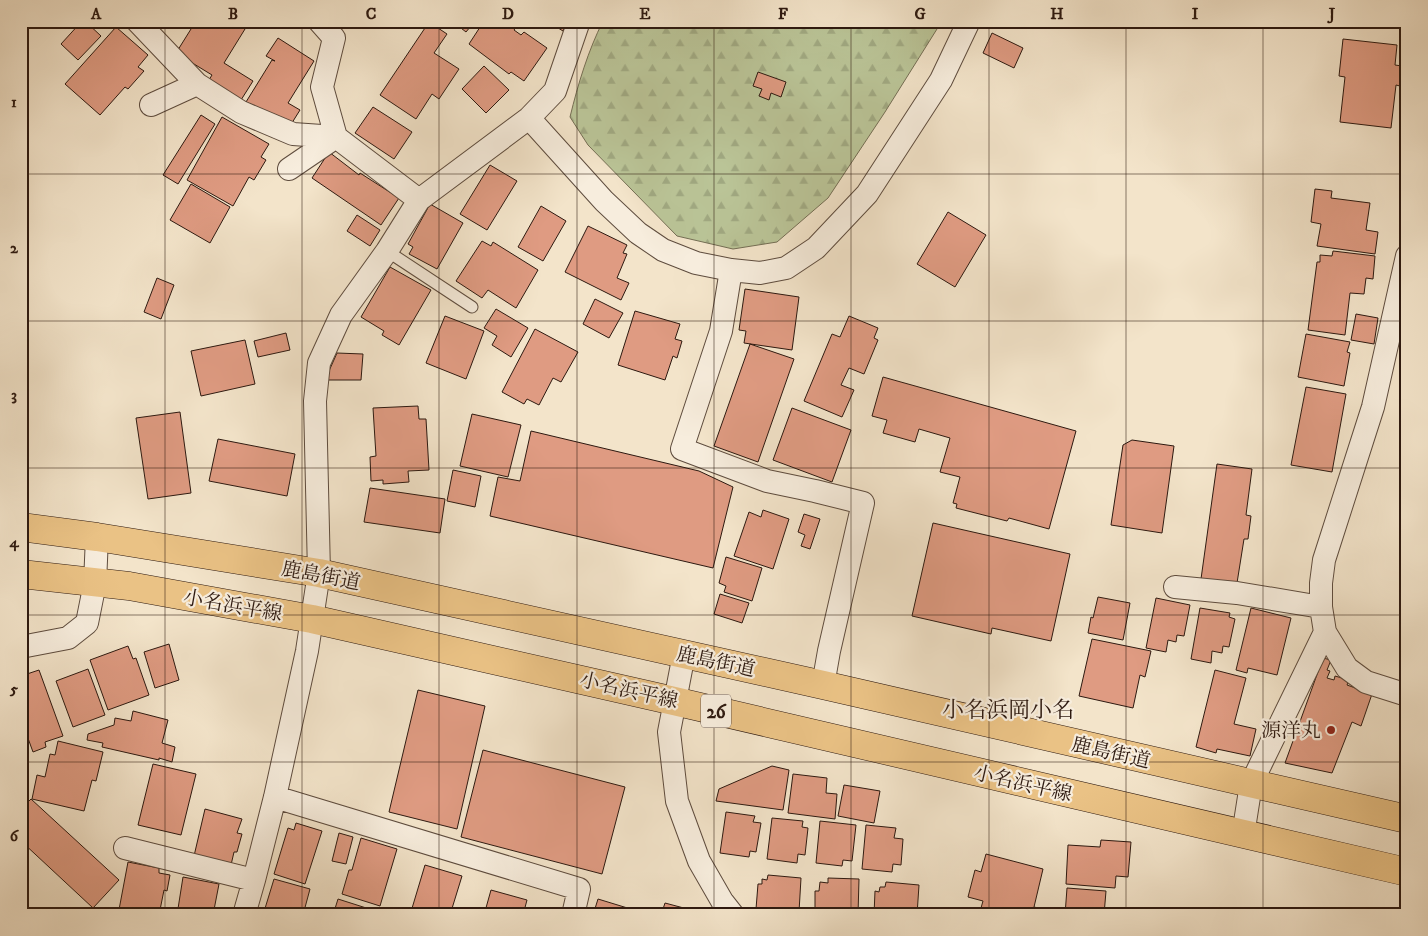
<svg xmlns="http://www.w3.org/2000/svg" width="1428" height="936" viewBox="0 0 1428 936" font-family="'IM FELL DW Pica','Noto Serif JP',serif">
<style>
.forest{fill:url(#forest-firs);stroke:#746e54}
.building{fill:#df9b82;stroke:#2d1910}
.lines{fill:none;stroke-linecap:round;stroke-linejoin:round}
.service-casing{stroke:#5e4c3e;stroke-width:13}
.minor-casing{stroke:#5e4c3e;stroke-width:24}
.primary-casing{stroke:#2d1910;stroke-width:29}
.service{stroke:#f7eddd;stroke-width:11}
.minor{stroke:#f7eddd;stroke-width:22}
.primary{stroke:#eac285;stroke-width:28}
.grid{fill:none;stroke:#2d1910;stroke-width:1;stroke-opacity:0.55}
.poi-dot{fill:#8f2418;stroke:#f7eddd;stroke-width:2}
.labels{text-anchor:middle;stroke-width:4.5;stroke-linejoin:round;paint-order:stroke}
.shield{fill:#f7eddd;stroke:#6a594e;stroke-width:1}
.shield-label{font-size:19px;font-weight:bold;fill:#2d1910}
.street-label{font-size:20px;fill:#2d1910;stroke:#f7eddd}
.poi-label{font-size:20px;fill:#2d1910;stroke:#f7eddd;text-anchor:end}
.quarter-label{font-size:22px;fill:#2d1910;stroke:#f7eddd}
.neatline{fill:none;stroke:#2d1910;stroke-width:2}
.grid-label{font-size:16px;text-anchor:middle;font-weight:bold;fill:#2d1910}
</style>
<defs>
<pattern id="forest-firs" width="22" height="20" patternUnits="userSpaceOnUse" patternTransform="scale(1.25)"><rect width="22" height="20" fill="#bac497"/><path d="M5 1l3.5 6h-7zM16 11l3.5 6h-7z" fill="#a0a881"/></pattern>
</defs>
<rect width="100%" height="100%" fill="#f3e4ca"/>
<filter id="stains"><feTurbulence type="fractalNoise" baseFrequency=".004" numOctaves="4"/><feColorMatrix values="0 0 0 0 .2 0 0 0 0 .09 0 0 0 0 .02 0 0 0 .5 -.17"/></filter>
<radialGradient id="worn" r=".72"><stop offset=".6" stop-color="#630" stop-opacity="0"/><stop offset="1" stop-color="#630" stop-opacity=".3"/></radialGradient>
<!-- forest -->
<path class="forest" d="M603 21H942L885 112 828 198 777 242 733 249 677 236 588 145 570 117C578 84 588 51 603 21Z"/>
<!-- building -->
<path class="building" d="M82 21H85L101 36 78 60 61 44Z
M196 21H232L245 29 224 63 253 81 241 100 207 83 212 75 176 53Z
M452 21H475L466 32Z
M484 21H500L503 24 505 21H510L517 26 514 30 521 35 524 32 547 48 524 81 511 72 509 74 469 44Z
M547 21H568L563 31Z
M429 22 447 34 434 53 459 69 439 99 432 94 416 119 380 95Z
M116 27 148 55 138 67 144 71 128 89 125 87 100 115 65 84Z
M992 33 1023 48 1014 68 983 53Z
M278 38 314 61 288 103 300 110 290 126 246 102 272 60 275 61 266 56Z
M1343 39 1397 45 1395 65 1402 66 1400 86 1396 85 1391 128 1340 122 1345 77 1339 76Z
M484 66 509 90 486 113 462 89Z
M758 72 786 82 781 97 771 93 769 100 759 96 762 89 753 86Z
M373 107 412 132 394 159 355 133Z
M201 115 215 124 178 184 163 175Z
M222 117 269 144 261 157 266 160 254 180 249 177 233 206 187 180Z
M329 152 359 175 360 173 399 198 381 225 312 178Z
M490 165 517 181 487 230 460 214Z
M191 184 230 207 210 243 170 220Z
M1315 189 1332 191 1331 198 1370 203 1366 230 1378 232 1375 254 1317 246 1321 224 1311 222Z
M430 204 463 223 437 269 409 254 413 247 408 244Z
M541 206 566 221 543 261 518 247Z
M948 212 986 235 955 287 917 264Z
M357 215 380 230 370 246 347 231Z
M588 226 627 245 623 253 627 254 617 278 629 283 621 300 565 272Z
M482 241 491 246 493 242 538 270 516 308 488 290 482 298 456 281Z
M1333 251 1375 256 1373 279 1366 278 1364 294 1350 293 1345 335 1308 330 1317 262H1320V255L1332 256Z
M390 267 431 290 399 345 382 335 384 331 361 317Z
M157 278 174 285 161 319 144 312Z
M745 289 799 297 792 350 744 343 746 331 739 330Z
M595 299 623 313 609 338 583 324Z
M496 309 528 328 511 357 492 345 497 336 484 328Z
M635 311 680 324 675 339 682 341 677 358 673 356 665 380 618 365Z
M1356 314 1378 318 1374 344 1351 340Z
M445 316 484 331 466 379 426 363Z
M849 316 878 328 874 338 878 340 864 374 849 368 841 385 854 390 842 417 804 401 832 334 840 337Z
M535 329 578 352 561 382 553 378 539 405 527 399 524 404 502 392Z
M286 333 290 350 258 357 254 341Z
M1306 334 1350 342 1347 352 1350 353 1344 386 1298 377Z
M245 340 255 384 201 396 191 351Z
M750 344 794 359 758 462 714 446Z
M337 353 363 354 361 380H325Z
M883 377 1076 431 1049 529 1009 518 1007 521 956 508 957 504 953 503 960 477 940 472 950 438 919 429 915 442 883 433 887 420 872 416Z
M1306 387 1346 394 1332 472 1291 465Z
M418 406 419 419H426L429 470 408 471 409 482 383 484V480L371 481 370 457 376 456 373 408Z
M792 408 851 430 832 482 773 460Z
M180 412 191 493 148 499 136 418Z
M472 414 521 425 508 477 460 466Z
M531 431 699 471 733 487 713 568 490 516 498 477 520 481Z
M218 439 295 454 287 496 209 481Z
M1132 440 1174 446 1162 533 1111 525 1123 445Z
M1217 464 1252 469 1246 515 1251 516 1248 539H1244L1237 583 1201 579Z
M453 470 481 476 475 507 447 501Z
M370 488 445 499 440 533 364 522Z
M763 510 789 519 773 569 734 556 749 512 761 517Z
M804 514 820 519 810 549 801 546 805 535 798 532Z
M933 523 1070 554 1051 641 992 628 991 634 912 616Z
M726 557 762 568 752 601 724 592 726 586 719 583Z
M720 594 749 603 742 623 714 614Z
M1098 597 1130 603 1123 640 1088 633 1091 617 1093 618Z
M1156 598 1190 605 1184 636 1177 635 1176 642 1168 640 1166 652 1146 648Z
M1200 608 1230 613 1229 617 1235 619 1229 647 1223 646 1222 653 1212 651 1211 663 1191 659Z
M1251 608 1291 618 1277 675 1248 668 1247 673 1236 670Z
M1092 639 1151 651 1145 677 1140 675 1133 708 1079 696Z
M169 644 179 680 155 688 144 652Z
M128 646 133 659 136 658 149 695 108 710 90 660Z
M1323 658 1331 660 1327 670 1330 671 1327 678 1334 680 1335 676 1349 680 1347 685 1372 694 1361 726 1352 722 1332 773 1285 763Z
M88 669 105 715 73 727 56 681Z
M39 670 63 736 45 742 46 747 33 752 21 719V676Z
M1215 670 1246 678 1234 724 1256 729 1250 756 1217 749 1216 753 1196 747Z
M418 690 485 706 457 829 389 812Z
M133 711 168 720 162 743 175 747 172 762 159 758V760L102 747 103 743 87 740 88 734 114 725 115 718 131 721Z
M58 741 103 752 96 781 92 780 84 811 32 799 37 775 45 777 50 754 55 755Z
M483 750 625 787 602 874 461 837Z
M153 764 196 774 181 835 138 825Z
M772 766 789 770 783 810 716 801 719 789Z
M793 774 827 778 826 793 837 794 835 819 788 813Z
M844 785 880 791 874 823 838 816Z
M31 799 119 880 93 908 21 841V809Z
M205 809 242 819 237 833 242 834 237 852H234L231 865 194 856Z
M726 812 755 816 753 822 761 823 756 852 750 851 749 857 720 853Z
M772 818 803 821 802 827 808 828 805 855 798 854 797 863 767 859Z
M820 821 856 825 852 861 843 860 842 866 816 863Z
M296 823 322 831 305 884 274 874 288 828 294 830Z
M866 825 896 828 894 838 903 839 901 865 893 864 892 872 862 869Z
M339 833 353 837 346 864 332 861Z
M361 838 397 849 380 906 342 894 349 870H352Z
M1101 840 1131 842 1128 877 1116 876 1115 888 1066 884 1068 845 1100 847Z
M986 854 1043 869 1034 907 1042 909 1041 915H979L983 901 968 897 975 870 981 872Z
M128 862 159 868V873L170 875 167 891 164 890 159 915H118Z
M425 865 462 876 450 915H410Z
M768 875 801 878 799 912 756 909 758 884H762V879L767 880Z
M183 877 219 884 213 915H177Z
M828 878 859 879 858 915 815 913V891H819L820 882 828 883Z
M274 879 310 889 303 915H263Z
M886 882 919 885 917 915H874L875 891 879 892 880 887H885Z
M1067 888 1106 891 1104 915H1065Z
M491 890 527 900 523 915H484Z
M338 899 382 913 381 915H333Z
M598 899 634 910 633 915H593Z
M665 903 710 915H661Z"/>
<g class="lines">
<defs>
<path id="service" d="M387 251 472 307"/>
<path id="minor" d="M137 21 197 84 241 112 293 134 336 137 419 200
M151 105 197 84
M529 118 604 201 638 233 663 250 696 263 731 270 760 273 786 268 816 248 867 194 941 80 969 21
M289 169 336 137 322 87 334 38 319 21
M1407 256 1373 407 1324 560 1321 583V607L1325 632 1347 668 1366 682 1407 695
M731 270 721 331 682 449 767 481 815 491 863 503 829 651 823 685
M1175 587 1237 593 1321 607
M21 647 68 638 87 623 95 583 97 537
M684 654 669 732 677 801 699 861 722 901 733 915
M275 797 579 889 573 915
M1243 835 1251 784 1325 632
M125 848 254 880
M244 915 254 880 275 797 307 651 319 573 315 401 319 363 341 315 387 251 419 200 529 118 555 91 579 21"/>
<path id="primary" d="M21 527 97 537 319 573 823 685 1407 819
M21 574 129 586 312 619 674 701 1407 872"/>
</defs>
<!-- service casing -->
<use href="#service" class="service-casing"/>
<!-- minor casing -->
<use href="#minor" class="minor-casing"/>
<!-- primary casing -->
<use href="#primary" class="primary-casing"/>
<!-- service -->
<use href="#service" class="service"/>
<!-- minor -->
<use href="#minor" class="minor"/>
<!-- primary -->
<use href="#primary" class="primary"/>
</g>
<!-- grid -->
<path class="grid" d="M165 21V915M302 21V915M439 21V915M577 21V915M714 21V915M851 21V915M989 21V915M1126 21V915M1263 21V915M21 174H1407M21 321H1407M21 468H1407M21 615H1407M21 762H1407"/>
<!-- markers -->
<circle class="poi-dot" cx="1331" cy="730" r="5"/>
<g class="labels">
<!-- shield labels -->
<rect class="shield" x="701" y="694.5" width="30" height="33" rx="4"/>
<g class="shield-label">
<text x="716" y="718">26</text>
</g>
<!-- street labels -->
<g class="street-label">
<text transform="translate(321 575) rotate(11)" y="7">鹿島街道</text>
<text transform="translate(233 605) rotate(10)" y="7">小名浜平線</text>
<text transform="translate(716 661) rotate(12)" y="7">鹿島街道</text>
<text transform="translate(629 690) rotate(13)" y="7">小名浜平線</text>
<text transform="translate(1111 752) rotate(13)" y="7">鹿島街道</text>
<text transform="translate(1023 783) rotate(13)" y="7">小名浜平線</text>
</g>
<!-- poi labels -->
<g class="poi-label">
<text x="1321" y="737">源洋丸</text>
</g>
<!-- quarter labels -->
<g class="quarter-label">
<text x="1008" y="717">小名浜岡小名</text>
</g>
</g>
<!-- margin -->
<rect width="1428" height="936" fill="none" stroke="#f3e4ca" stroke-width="55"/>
<rect x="28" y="28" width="1372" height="880" class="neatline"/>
<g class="grid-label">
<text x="96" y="19">A</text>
<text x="233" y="19">B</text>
<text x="371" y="19">C</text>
<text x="508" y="19">D</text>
<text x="645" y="19">E</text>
<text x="783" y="19">F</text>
<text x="920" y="19">G</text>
<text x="1057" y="19">H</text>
<text x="1195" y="19">I</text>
<text x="1332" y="19">J</text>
<text x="14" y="107">1</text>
<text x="14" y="253">2</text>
<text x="14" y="400">3</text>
<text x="14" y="547">4</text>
<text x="14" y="694">5</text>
<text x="14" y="841">6</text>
</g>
<rect width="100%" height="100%" filter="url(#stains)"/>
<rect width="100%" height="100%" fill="url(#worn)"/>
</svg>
